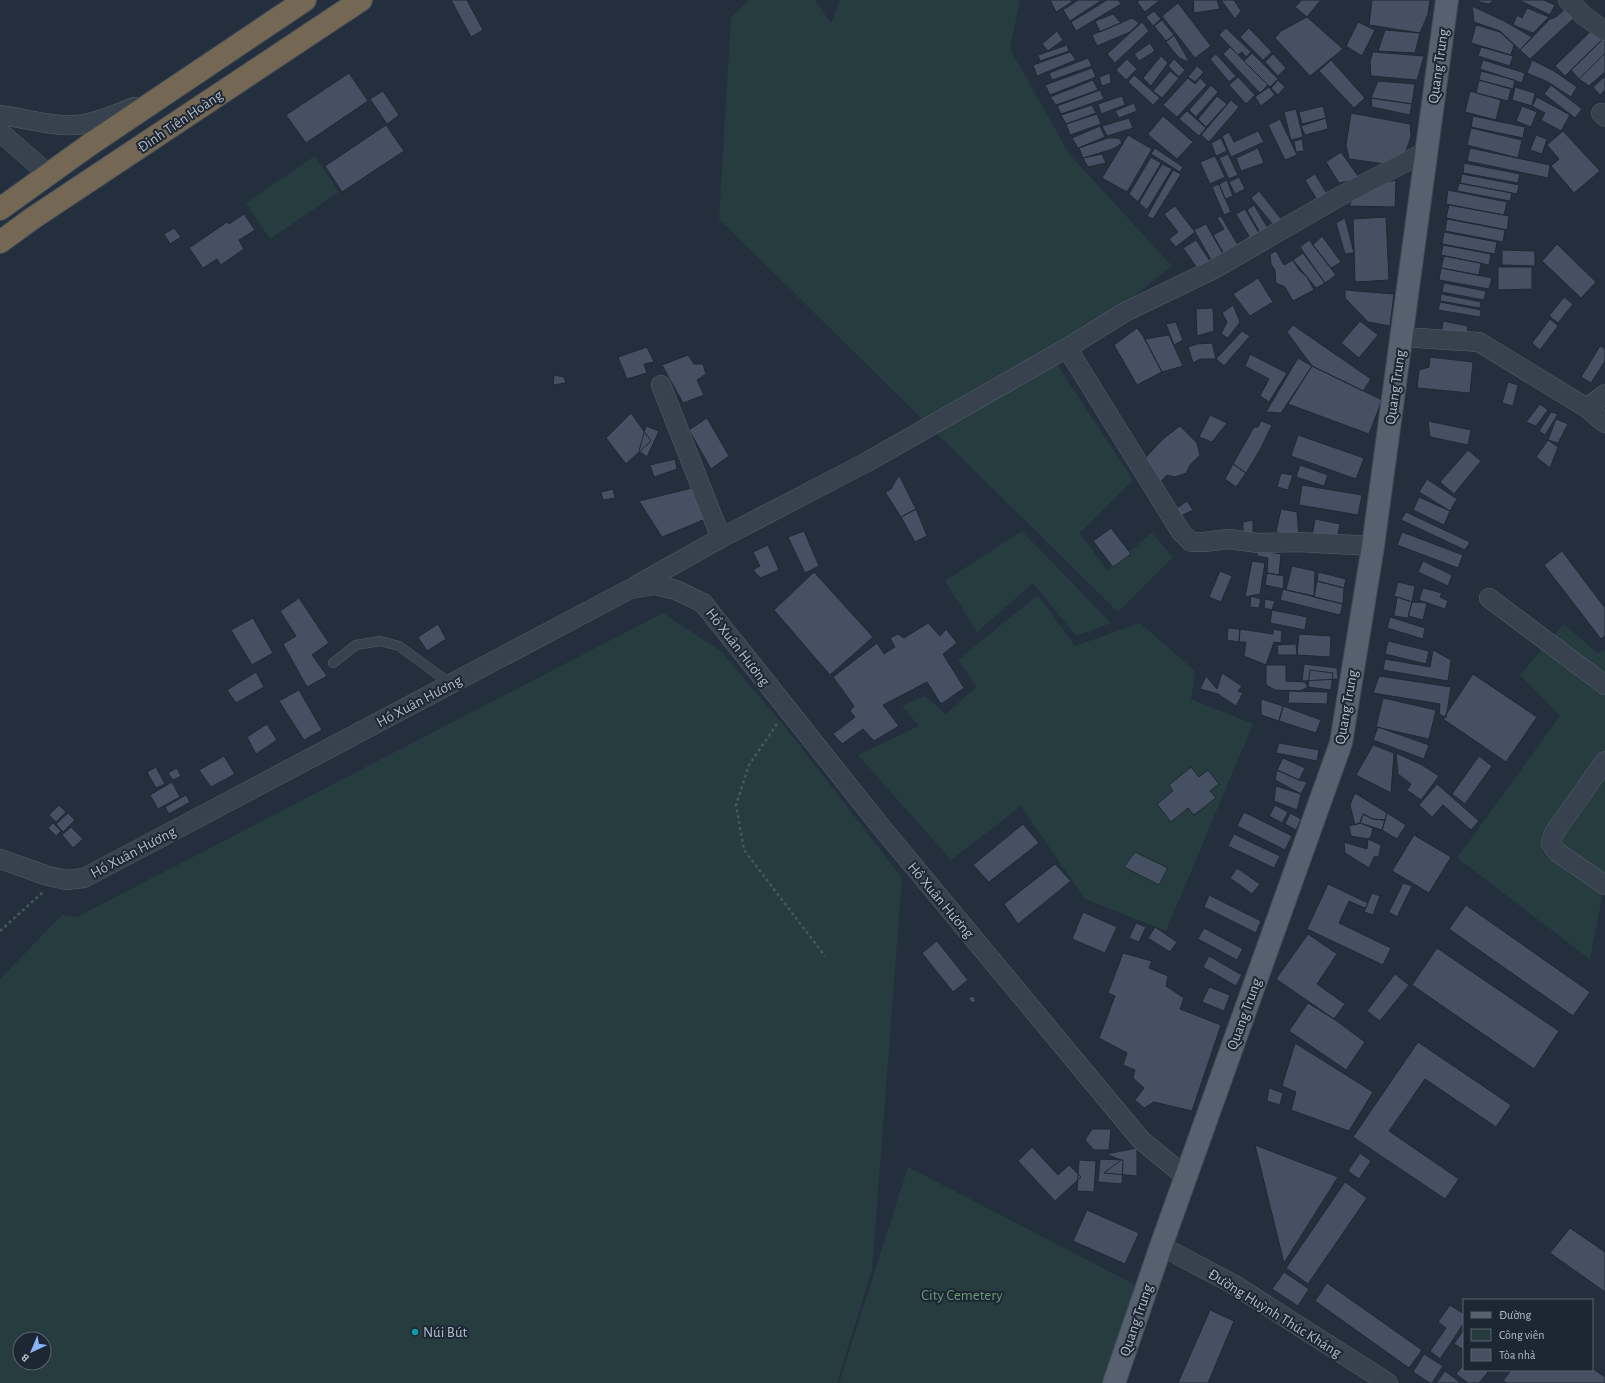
<svg xmlns="http://www.w3.org/2000/svg" width="1605" height="1383" viewBox="0 0 1605 1383" font-family="'Alegreya Sans',sans-serif">
<style>
.green{fill:#263c3f;fill-rule:evenodd}
.building{fill:#455162;stroke:#1f2835}
.lines{fill:none;stroke-linecap:round;stroke-linejoin:round}
.lane-casing{stroke:#565f6c;stroke-width:10}
.street-casing{stroke:#565f6c;stroke-width:20}
.primary-casing{stroke:#414a57;stroke-width:24}
.highway-casing{stroke:#434c59;stroke-width:24}
.path{stroke:#44595c;stroke-width:2.5;stroke-dasharray:3 3;stroke-linecap:butt}
.lane{stroke:#38414e;stroke-width:9}
.street{stroke:#38414e;stroke-width:19}
.primary{stroke:#56606e;stroke-width:22}
.highway{stroke:#746855;stroke-width:22}
.culture-dot{fill:#0f9aa8;stroke:#1d2633;stroke-width:1.5}
.labels{text-anchor:middle;stroke-width:4;stroke-linejoin:round;paint-order:stroke}
.street-label{font-size:15px;fill:#b4bcc9;stroke:#1d2633}
.park-label{font-size:15px;fill:#6b9a76;stroke:#1d2633}
.poi-label{font-size:15px;fill:#b4bcc9;stroke:#1d2633;text-anchor:start}
</style>
<rect width="100%" height="100%" fill="#242f3e"/>
<!-- green -->
<path class="green" d="M749 0H815L831 23 840 0H1020L1010 49 1070 155 1172 266 1054 360 1133 480 1080 533 1107 570 1152 533 1173 557 1118 612 719 219 731 18Z
M315 156 339 192 270 239 246 203Z
M1022 531 1111 623 1076 636 1033 583 977 632 945 581Z
M1038 595 1075 646 1140 623 1195 671 1191 699 1253 724 1166 931 1085 899 1021 806 951 860 858 755 919 726 902 706 925 696 946 714 977 687 958 660Z
M663 613 722 652 794 738 902 878 872 1270 837 1383H0V979L62 915 77 917ZM20 1339H44V1363H20Z
M1564 624 1597 653 1605 650V882L1590 959 1457 858 1560 716 1520 675Z
M908 1167 1145 1290 1111 1383H839Z"/>
<!-- building -->
<path class="building" d="M451 0H467L483 30 471 37Z
M1050 0H1071L1072 2 1056 12Z
M1078 0H1102L1070 21 1063 10Z
M1107 0H1118L1121 4 1076 31 1071 22Z
M1140 0H1160L1145 12 1137 2Z
M1193 0H1217L1220 9 1194 13Z
M1221 0H1234L1241 11 1235 19Z
M1302 0H1321L1307 17 1295 7Z
M1372 0H1430L1428 14 1420 33 1369 25Z
M1479 0H1494L1489 4 1479 2Z
M1519 0H1544L1555 5 1550 15Z
M1178 3 1211 46 1195 58 1162 16Z
M1472 6 1504 21 1532 37 1520 50 1500 31 1474 22Z
M1567 7 1574 18 1530 59 1520 50 1550 19 1556 17Z
M1527 8 1549 17 1533 33 1513 25 1517 15 1522 18Z
M1154 11 1161 19 1153 26 1146 17Z
M1113 14 1121 23 1100 32 1095 21Z
M1307 17 1343 49 1310 76 1275 38 1281 31Z
M1132 18 1139 23 1130 32 1097 46 1092 35Z
M1162 20 1174 35 1166 41 1154 26Z
M1142 22 1149 31 1115 63 1107 54Z
M1358 22 1375 30 1362 56 1346 46Z
M1476 25 1500 32 1514 45 1511 55 1471 43Z
M1595 27 1605 37 1565 76 1555 66Z
M1226 28 1251 52 1246 57 1242 52 1238 55 1219 35Z
M1249 28 1272 52 1263 60 1240 37Z
M1385 30 1420 33 1415 53 1378 51Z
M1057 31 1063 40 1048 51 1042 44Z
M1174 35 1185 54 1189 62 1179 58 1166 42Z
M1605 37V53L1579 79 1571 70Z
M1150 43 1155 51 1139 61 1134 54Z
M1067 45 1069 51 1040 61 1038 55Z
M1230 47 1268 85 1260 93 1223 54Z
M1481 47 1513 56 1510 66 1478 56Z
M1070 52 1076 60 1037 76 1033 65Z
M1373 52 1424 56 1417 80 1371 76 1370 62Z
M1252 53 1278 79 1270 87 1244 61Z
M1605 53V72L1589 86 1579 79Z
M1216 54 1236 76 1229 82 1210 59Z
M1273 54 1286 68 1278 76 1265 62Z
M1161 56 1168 63 1151 86 1143 78Z
M1088 58 1092 66 1052 80 1049 73Z
M1127 59 1137 69 1126 80 1116 70Z
M1174 59 1185 70 1179 77 1168 66Z
M1331 60 1365 98 1354 108 1319 71Z
M1483 60 1525 73 1522 83 1480 69Z
M1532 60 1554 71 1577 87 1571 97 1548 82 1527 73Z
M1197 66 1204 72 1195 82 1188 77Z
M1092 68 1096 77 1050 95 1045 85Z
M1170 71 1179 78 1162 98 1153 91Z
M1481 71 1515 80 1513 89 1479 80Z
M349 73 368 101 306 143 286 115Z
M1110 73 1111 83 1102 86 1099 77Z
M1134 75 1160 98 1153 105 1128 82Z
M1605 76V90L1600 95 1593 87Z
M1238 77 1255 95 1246 104 1229 85Z
M1188 78 1195 84 1200 78 1207 85 1177 117 1163 105Z
M1093 80 1098 90 1056 105 1050 97Z
M1278 80 1285 87 1278 95 1271 88Z
M1479 80 1511 89 1508 101 1476 93Z
M1378 81 1415 84 1412 104 1371 98Z
M1211 85 1218 92 1196 117 1189 110Z
M1551 85 1582 109 1575 118 1544 94Z
M1269 87 1275 95 1261 106 1255 97Z
M1515 87 1535 93 1532 106 1512 100Z
M1100 90 1104 99 1061 114 1057 106Z
M383 91 399 115 387 124 370 99Z
M1470 91 1501 100 1496 120 1465 112Z
M1122 96 1125 105 1101 114 1098 104Z
M1217 96 1227 104 1206 127 1198 119Z
M1537 97 1570 115 1561 131 1541 120 1545 113 1532 106Z
M1371 98 1412 104 1410 115 1372 107Z
M1231 100 1239 107 1209 142 1201 135Z
M1134 103 1137 111 1119 118 1115 111Z
M1092 105 1096 113 1066 124 1061 115Z
M1323 106 1326 118 1302 124 1299 112Z
M1522 106 1537 112 1531 127 1516 121Z
M1296 109 1303 137 1291 140 1284 112Z
M1187 111 1206 128 1199 136 1179 119Z
M1351 113 1410 124 1411 135 1409 143 1405 153 1393 165 1349 159 1346 145Z
M1097 114 1101 124 1070 135 1066 124Z
M1163 116 1193 142 1177 159 1153 139 1148 134Z
M1473 116 1525 127 1523 138 1471 127Z
M1129 118 1133 128 1107 136 1102 126Z
M1326 118 1328 129 1305 135 1301 126Z
M1280 119 1297 155 1285 160 1268 125Z
M386 125 404 151 342 192 325 166Z
M1100 126 1105 137 1078 148 1072 138Z
M1471 128 1522 140 1518 158 1467 145Z
M1258 131 1264 142 1231 157 1222 136 1229 132 1234 142Z
M1563 131 1600 171 1574 193 1551 166 1559 159 1547 145Z
M1128 135 1152 149 1127 192 1102 178Z
M1536 135 1547 139 1542 154 1530 150Z
M1108 138H1119L1122 143 1113 149 1083 158 1079 148Z
M1221 138 1227 151 1216 156 1211 143Z
M1302 139 1304 151 1296 152 1294 141Z
M1155 148 1183 167 1180 172 1151 154Z
M1258 148 1264 163 1241 171 1236 158Z
M1470 148 1550 165 1548 178 1467 161Z
M1341 152 1360 179 1339 183 1326 162Z
M1102 154 1106 163 1088 167 1083 158Z
M1228 154 1238 175 1229 179 1219 158Z
M1215 156 1225 177 1210 184 1200 162Z
M1151 157 1161 163 1138 202 1129 194Z
M1464 163 1520 174 1518 183 1463 173Z
M1162 164 1172 169 1147 210 1139 203Z
M1173 170 1181 174 1153 219 1147 216Z
M1315 174 1329 197 1319 203 1305 180Z
M1462 174 1519 185 1517 194 1460 183Z
M1239 177 1245 189 1235 194 1229 182Z
M1227 180 1233 196 1225 199 1219 184Z
M1396 180 1395 207 1349 206 1357 190Z
M1459 183 1512 193 1510 201 1457 191Z
M1219 184 1231 212 1224 215 1212 187Z
M1448 190 1507 202 1504 215 1446 204Z
M1259 191 1282 220 1274 226 1251 198Z
M1254 205 1275 240 1267 245 1247 210Z
M1449 205 1509 216 1507 230 1446 218Z
M1175 206 1195 232 1176 247 1169 239 1178 232 1164 214Z
M1245 209 1266 245 1257 250 1236 214Z
M244 214 255 230 239 240 244 249 221 265 217 259 203 268 189 248 227 222 229 224Z
M1221 216 1245 257 1231 266 1213 235 1224 229 1217 218Z
M1386 217 1389 280 1355 282 1353 219Z
M1345 218 1354 253 1345 254 1336 223Z
M1447 219 1505 230 1503 242 1445 231Z
M1206 224 1230 266 1218 272 1194 230Z
M174 228 181 237 170 244 164 234Z
M1444 232 1497 242 1495 254 1442 244Z
M1322 236 1341 262 1331 268 1313 245Z
M1196 240 1212 264 1200 272 1183 248Z
M1309 240 1336 275 1325 283 1300 247Z
M1557 244 1596 282 1581 298 1542 261Z
M1443 245 1491 254 1489 265 1441 255Z
M1502 250 1535 251V266L1502 265Z
M1276 251 1284 265 1293 260 1299 270 1307 277 1314 290 1293 301 1285 287 1276 283 1275 270 1271 264 1270 254Z
M1303 253 1325 283 1316 288 1293 260Z
M1444 256 1481 263 1479 275 1441 268Z
M1498 267H1532V289L1498 290Z
M1441 268 1492 278 1489 289 1439 280Z
M1258 278 1273 302 1250 316 1233 294Z
M1444 283 1486 291 1484 300 1442 292Z
M1345 290 1394 294 1390 326 1368 322 1345 298Z
M1441 294 1481 302 1480 308 1440 301Z
M1564 297 1573 304 1558 323 1549 316Z
M1440 302 1481 310 1480 317 1438 310Z
M1233 305 1240 322 1228 338 1221 334 1227 322 1222 313Z
M1213 308 1214 331 1197 336 1196 309Z
M1550 319 1558 326 1540 350 1532 343Z
M1360 321 1378 335 1359 358 1341 343Z
M1443 321 1468 326 1466 340 1441 336Z
M1176 322 1183 340 1174 345 1166 324Z
M1293 325 1371 379 1363 391 1312 366 1287 332Z
M1137 328 1143 336 1162 372 1137 385 1114 345Z
M1242 331 1250 336 1224 366 1216 359Z
M1169 335 1183 366 1162 372 1145 339Z
M1212 343 1216 359H1200L1193 363 1188 347 1197 344Z
M1600 346 1605 349V361L1591 383 1581 377Z
M647 347 654 362 644 364 647 373 627 379 618 357Z
M1250 354 1287 373 1269 402 1260 396 1269 379 1245 366Z
M688 355 694 364H703L706 374 697 380 704 395 683 403 662 365Z
M1430 357 1473 362 1470 393 1417 388 1419 370 1429 367Z
M1298 358 1312 366 1281 413 1266 412Z
M1312 366 1382 400 1369 434 1288 404Z
M554 375 564 377 566 383 553 385Z
M1508 382 1518 385 1513 406 1502 403Z
M1540 404 1548 410 1536 426 1526 422Z
M1551 412 1558 414 1545 435 1539 431Z
M631 413 651 441 626 464 606 438Z
M1210 415 1227 423 1212 442 1199 437Z
M707 418 729 456 711 469 689 430Z
M1556 419 1568 424 1558 443 1548 440Z
M1261 421 1272 425 1261 448 1246 473 1233 464 1254 427H1258Z
M1428 421 1471 430 1468 445 1430 437Z
M646 426 659 431 647 457 639 451Z
M1180 426 1197 443 1200 455 1190 465 1186 473 1175 477 1167 475 1157 485 1146 457 1163 439Z
M1298 435 1364 458 1356 479 1291 456Z
M1548 440 1558 447 1550 468 1536 457Z
M1468 450 1481 461 1454 494 1440 482Z
M675 459 677 469 654 477 650 465Z
M1233 464 1246 473 1236 487 1225 479Z
M1300 465 1328 475 1324 486 1296 477Z
M1281 473 1293 475 1288 490 1277 487Z
M899 475 916 509 901 517 885 492 891 489Z
M1427 479 1457 499 1450 511 1419 492Z
M1302 485 1362 495 1358 515 1299 505Z
M696 487 708 518 662 537 639 501Z
M613 489 615 498 603 500 601 492Z
M1419 497 1450 511 1444 525 1413 510Z
M1187 501 1193 510 1181 516 1177 508Z
M916 509 927 536 915 542 901 517Z
M1281 509 1297 512 1299 537 1276 532Z
M1406 512 1470 542 1465 550 1401 520Z
M1315 519 1340 524 1337 541 1312 536Z
M1253 520V536L1243 537V522Z
M1111 528 1131 554 1113 567 1093 541Z
M804 531 819 566 805 573 788 537Z
M1402 532 1463 555 1458 568 1397 545Z
M768 545 779 570 760 578 753 570 760 566 753 552Z
M1257 550 1281 554 1279 575 1267 573 1268 558 1257 556Z
M1562 551 1605 608V636L1601 639 1544 565Z
M1252 561 1265 563 1260 594 1245 597Z
M1423 561 1452 575 1448 586 1418 572Z
M1292 566 1315 571 1314 596 1286 590Z
M1220 571 1232 576 1221 602 1209 597Z
M814 572 873 637 830 675 774 610Z
M1318 572 1346 579 1344 588 1317 581Z
M1267 573 1284 576 1283 589 1265 585Z
M1317 581 1344 588 1343 604 1314 597Z
M1398 582 1415 586 1412 602 1394 596Z
M1423 588 1442 593 1440 597 1448 601 1445 609 1419 600Z
M1283 589 1343 604 1340 615 1280 600Z
M1251 596 1261 599 1259 608 1250 607Z
M1397 597 1412 602 1408 618 1394 616Z
M299 598 329 643 312 655 327 676 307 687 283 644 296 636 280 611Z
M1265 599 1275 601 1272 610 1264 608Z
M1412 602 1427 603 1423 620 1408 616Z
M1272 610 1307 617 1305 630 1270 623Z
M1390 617 1425 628 1423 639 1387 628Z
M253 618 273 653 252 665 231 630Z
M928 623 940 636 946 629 957 643 943 654 964 688 941 704 927 682 883 705 899 726 874 741 863 729 842 744 833 734 855 717 850 711 854 706 833 677 877 643 884 654 895 647 890 638 898 634 904 638Z
M438 624 446 639 427 651 418 637Z
M1228 628 1240 629 1239 642 1227 640Z
M1240 629 1273 634V629L1282 631 1281 643 1274 642 1266 665 1244 656 1246 642H1239Z
M1299 634 1331 636 1330 657 1297 655Z
M1388 641 1429 651 1426 664 1385 654Z
M1296 644 1297 655H1278L1277 645Z
M1433 650 1451 660 1448 681 1383 670 1385 659 1430 667Z
M1304 664 1337 668 1338 679 1302 681Z
M1266 665H1286V681L1305 682 1308 687 1300 691 1275 690 1266 685Z
M1310 670 1333 673 1331 690 1308 687Z
M256 672 264 687 236 703 227 690Z
M1222 673 1242 686 1238 691 1243 693 1236 706 1218 694 1200 689 1206 676 1217 689Z
M1473 674 1537 717 1506 762 1443 719Z
M1379 676 1451 687 1446 718 1439 714 1440 704 1373 693Z
M299 690 322 730 304 740 279 701Z
M1289 691 1328 692 1327 704 1288 703Z
M1383 698 1436 710 1429 739 1376 727Z
M1261 699 1283 706 1279 721 1261 715Z
M1283 706 1321 720 1316 733 1279 721Z
M267 724 277 740 256 754 247 737Z
M1378 727 1429 745 1424 759 1373 740Z
M1279 743 1319 750 1317 761 1276 753Z
M1373 745 1394 753 1391 793 1356 775Z
M1396 753 1422 765 1439 776 1421 800 1407 790 1411 784 1398 774Z
M224 756 235 774 211 787 199 770Z
M1479 756 1492 766 1465 804 1452 794Z
M1283 758 1305 768 1299 780 1277 770Z
M156 767 165 784 156 788 147 772Z
M1191 767 1199 777 1208 770 1219 784 1210 791 1216 798 1194 815 1188 808 1171 822 1157 804 1173 791 1169 785Z
M177 768 181 776 173 780 168 773Z
M1277 770 1299 780 1307 782 1301 794 1275 780Z
M172 782 180 797 158 809 150 795Z
M1437 784 1479 821 1471 830 1443 805 1432 817 1419 805Z
M1276 786 1301 794 1297 810 1274 801Z
M1355 793 1387 813 1385 820 1373 819 1363 814 1360 823 1355 825 1350 805Z
M186 795 190 802 169 814 165 807Z
M59 805 66 812 56 822 49 815Z
M1275 805 1288 812 1282 823 1269 816Z
M1244 812 1292 836 1285 850 1237 826Z
M68 813 75 820 63 832 56 824Z
M1290 813 1301 819 1296 830 1285 824Z
M1387 813 1406 825 1397 839 1382 830Z
M1363 814 1373 819 1385 820 1382 830 1360 823Z
M53 823 61 831 56 836 48 828Z
M1360 823 1373 828 1371 837 1368 839 1351 836 1349 826Z
M1023 824 1039 843 989 882 973 865Z
M71 827 83 839 73 848 62 835Z
M1234 834 1280 856 1274 868 1228 846Z
M1414 835 1451 857 1429 893 1392 871Z
M1368 839 1381 845 1379 856 1374 857 1369 868 1345 853 1344 842 1367 849Z
M1135 852 1168 868 1159 885 1124 867Z
M1055 864 1071 881 1018 924 1004 904Z
M1237 868 1260 884 1252 894 1230 878Z
M1403 883 1412 886 1397 917 1389 912Z
M1328 884 1368 903 1365 908 1349 901 1339 923 1391 948 1383 965 1307 929Z
M1372 893 1380 896 1373 915 1364 912Z
M1209 895 1261 921 1256 933 1204 907Z
M1466 905 1590 992 1573 1016 1449 929Z
M1083 912 1117 927 1105 953 1072 939Z
M1136 923 1146 927 1139 942 1129 938Z
M1155 927 1177 942 1170 952 1148 938Z
M1204 928 1243 949 1237 960 1198 939Z
M1308 934 1337 954 1317 984 1345 1004 1334 1019 1276 979Z
M937 941 968 980 953 992 922 953Z
M1437 948 1559 1031 1534 1069 1412 985Z
M1123 953 1152 961 1149 968 1168 976 1166 986 1184 998 1180 1009 1221 1025 1192 1111 1154 1102 1144 1108 1135 1100 1144 1088 1133 1078 1135 1070 1123 1065 1127 1053 1099 1038 1115 996 1108 993Z
M1209 956 1242 975 1236 986 1203 967Z
M1395 974 1409 985 1380 1021 1367 1011Z
M1209 987 1230 995 1224 1011 1202 1002Z
M973 996 976 1001 972 1003 968 998Z
M1308 1003 1334 1019 1365 1042 1346 1070 1289 1031Z
M1418 1042 1511 1105 1496 1127 1425 1079 1389 1131 1459 1179 1445 1199 1353 1137Z
M1295 1043 1373 1092 1349 1131 1291 1110 1296 1092 1282 1086Z
M1269 1088 1283 1093 1280 1105 1267 1101Z
M1092 1129H1111L1109 1150H1094L1085 1140Z
M1255 1145 1338 1177 1284 1263Z
M1032 1147 1058 1175 1069 1165 1081 1177 1055 1201 1018 1161Z
M1137 1148V1176L1104 1173 1121 1160 1106 1154Z
M1360 1153 1371 1161 1359 1179 1348 1171Z
M1100 1159 1123 1160 1122 1184 1098 1182Z
M1079 1160 1096 1161 1094 1192 1077 1191Z
M1345 1182 1367 1198 1308 1284 1286 1268Z
M1087 1210 1139 1233 1125 1264 1073 1241Z
M1570 1228 1605 1252V1292L1550 1253Z
M1284 1272 1309 1289 1298 1306 1272 1289Z
M1327 1283 1422 1350 1409 1368 1315 1301Z
M1450 1305 1464 1314V1323L1440 1359 1430 1351 1446 1328 1438 1322Z
M1210 1310 1234 1321 1208 1383H1178Z
M1464 1329V1350L1454 1344Z
M1424 1354 1443 1366 1432 1383H1430L1413 1372Z
M1464 1364V1370H1486L1488 1372 1479 1383H1468L1456 1374Z
M1592 1368 1605 1377V1383H1507L1503 1381 1511 1370H1592Z
M1445 1371 1461 1383H1436Z"/>
<g class="lines">
<defs>
<path id="lane" d="M333 663 356 645 380 641 399 646 451 684"/>
<path id="street" d="M1568 0 1583 15 1605 31
M1601 113 1605 117
M0 115C25 118 58 129 84 124 101 121 117 114 134 107
M0 132 49 175
M1402 337 1479 342 1587 408 1605 423
M1067 348 1181 532 1191 542H1204L1229 539 1258 543 1298 542 1373 546
M661 385 721 538
M1587 408 1605 394
M637 585 721 538 867 462 1067 348 1125 312 1214 269 1333 200 1427 151
M1489 598 1605 685
M1605 761 1554 833 1551 843 1557 852 1605 885
M0 859 48 876 66 880 84 878 630 589 655 585 676 590 703 603 882 828 1141 1140 1186 1177
M1161 1246 1233 1284 1388 1383"/>
<path id="primary" d="M1114 1383 1161 1246 1341 743 1373 546 1447 0"/>
<path id="highway" d="M0 209 92 143 305 0
M0 242 33 218 361 0"/>
</defs>
<!-- lane casing -->
<use href="#lane" class="lane-casing"/>
<!-- street casing -->
<use href="#street" class="street-casing"/>
<!-- primary casing -->
<use href="#primary" class="primary-casing"/>
<!-- highway casing -->
<use href="#highway" class="highway-casing"/>
<!-- path -->
<path class="path" d="M777 724 749 765 736 805 744 850 825 956
M0 931 43 892"/>
<!-- lane -->
<use href="#lane" class="lane"/>
<!-- street -->
<use href="#street" class="street"/>
<!-- primary -->
<use href="#primary" class="primary"/>
<!-- highway -->
<use href="#highway" class="highway"/>
</g>
<!-- markers -->
<circle class="culture-dot" cx="415" cy="1332" r="4"/>
<g class="labels">
<!-- street labels -->
<g class="street-label">
<text transform="translate(1438 66) rotate(-82)" y="5">Quang Trung</text>
<text transform="translate(180 121) rotate(-34)" y="5">Đinh Tiên Hoàng</text>
<text transform="translate(1395 387) rotate(-82)" y="5">Quang Trung</text>
<text transform="translate(738 647) rotate(52)" y="5">Hồ Xuân Hương</text>
<text transform="translate(419 701) rotate(-28)" y="5">Hồ Xuân Hương</text>
<text transform="translate(1346 707) rotate(-80)" y="5">Quang Trung</text>
<text transform="translate(133 852) rotate(-28)" y="5">Hồ Xuân Hương</text>
<text transform="translate(941 900) rotate(50)" y="5">Hồ Xuân Hương</text>
<text transform="translate(1244 1014) rotate(-70)" y="5">Quang Trung</text>
<text transform="translate(1275 1313) rotate(32)" y="5">Đường Huỳnh Thúc Kháng</text>
<text transform="translate(1136 1320) rotate(-71)" y="5">Quang Trung</text>
</g>
<!-- park labels -->
<g class="park-label">
<text x="962" y="1300">City Cemetery</text>
</g>
<!-- poi labels -->
<g class="poi-label">
<text x="423" y="1337">Núi Bút</text>
</g>
</g>
<!-- legend -->
<rect x="1463" y="1299" width="130" height="72" fill="#1d2633" stroke="#59626f"/>
<rect x="1471" y="1312" width="20" height="6" fill="#56606e" stroke="#59626f"/>
<text x="1499" y="1319" font-size="12" fill="#b4bcc9">Đường</text>
<rect x="1471" y="1329" width="20" height="12" fill="#263c3f" stroke="#59626f"/>
<text x="1499" y="1339" font-size="12" fill="#b4bcc9">Công viên</text>
<rect x="1471" y="1349" width="20" height="12" fill="#455162" stroke="#59626f"/>
<text x="1499" y="1359" font-size="12" fill="#b4bcc9">Tòa nhà</text>
<!-- north arrow -->
<g transform="translate(32 1351) rotate(224)"><circle r="19" fill="#1d2633" stroke="#59626f"/>
<path d="M0-3L7 15L0 10L-7 15Z" fill="#8ab4f8"/>
<text y="-6" font-size="11" font-weight="bold" text-anchor="middle" fill="#b4bcc9">B</text>
</g>
</svg>
